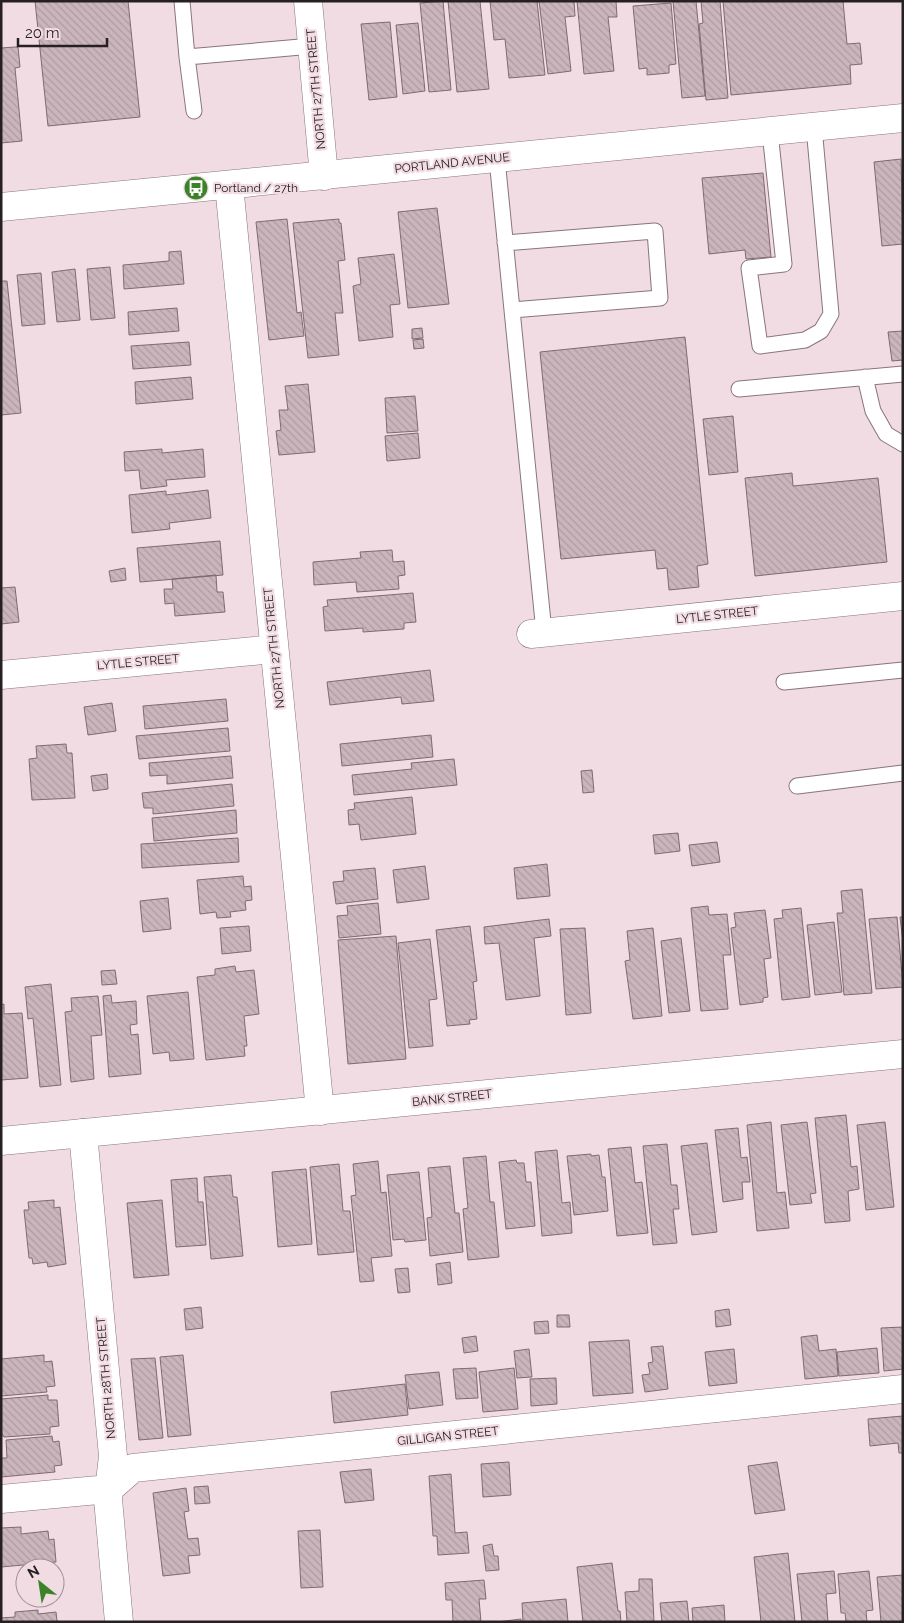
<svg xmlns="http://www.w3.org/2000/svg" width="904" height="1623" viewBox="0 0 904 1623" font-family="Raleway,sans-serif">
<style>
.building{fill:url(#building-back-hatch);stroke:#7e6b71}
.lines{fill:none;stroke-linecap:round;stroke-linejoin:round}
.lane-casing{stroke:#88757b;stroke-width:17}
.street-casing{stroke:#88757b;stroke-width:29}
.secondary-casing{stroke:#88757b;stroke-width:29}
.lane{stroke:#fff;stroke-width:15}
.street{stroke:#fff;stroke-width:28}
.secondary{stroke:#fff;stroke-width:28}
.labels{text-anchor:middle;stroke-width:4.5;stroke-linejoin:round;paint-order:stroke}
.street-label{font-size:12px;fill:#272022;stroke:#f2dce3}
.poi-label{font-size:12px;fill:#272022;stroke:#f2dce3;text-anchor:start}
</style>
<defs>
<pattern id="building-back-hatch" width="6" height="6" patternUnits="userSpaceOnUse" patternTransform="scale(1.25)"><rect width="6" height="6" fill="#cab5bc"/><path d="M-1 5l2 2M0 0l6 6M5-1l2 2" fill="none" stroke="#ae9ba1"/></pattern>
</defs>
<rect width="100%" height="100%" fill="#f2dce3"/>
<!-- building -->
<path class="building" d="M35 1H128L140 117 48 126Z
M443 1 451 90 429 92 420 3Z
M448 1H480L489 89 457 92Z
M490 1H537L545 75 509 78 505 39 494 40Z
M539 1H574L575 16 565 17 571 71 548 74Z
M577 1H616L617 17H608L614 71 584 74Z
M673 1H696L705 96 682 98Z
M701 1H720L728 98 706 100 699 24 703 23Z
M723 1H843L847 44 860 43 862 64 850 65 851 84 731 95Z
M671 3 676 64 669 65V73L647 75V68L639 69 633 6Z
M390 22 397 97 369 100 361 24Z
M418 23 425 91 403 94 396 25Z
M15 47H18L20 67 15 68 22 141 1 143V48Z
M901 159 903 244 882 246 874 162Z
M763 173 771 257 746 259 745 250 709 254 702 178Z
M437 208 449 304 408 308 398 212Z
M287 219 297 313 301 312 304 336 269 340 256 222Z
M339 219V223H341L345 260 338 261 343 313H335L339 355 308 358 293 223Z
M181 251 184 284 124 289 123 265 169 261V252Z
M394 254 400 304 390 305 393 337 359 341 353 286 361 284 358 258Z
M110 267 115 318 91 320 87 269Z
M75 269 80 320 57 322 52 272Z
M41 273 45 324 22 326 17 275Z
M1 281H7L21 413 1 415Z
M177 308 179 331 129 335 128 312Z
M422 328 423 338 412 339V329Z
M903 331V360L892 361 888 332Z
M685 337 708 564 697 566 699 587 669 590 667 568 657 569 655 550 561 559 540 352Z
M423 339 424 348 414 349 413 340Z
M189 342 191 365 133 369 131 346Z
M191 377 193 399 136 404 135 382Z
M308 384 315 452 279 455 276 431 281 430 279 410H288L285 386Z
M415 396 418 431 387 433 385 398Z
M733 416 738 472 709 475 703 419Z
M418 433 420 458 387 461 385 436Z
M162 449V453L203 449 205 477 166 480 167 486 141 489 139 470 125 471 124 452Z
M792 473 793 486 878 478 887 562 755 576 745 478Z
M208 490 211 518 169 523 170 529 132 533 129 495 166 491V495Z
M220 541 223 575 140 582 137 548Z
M392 550 393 562 404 561 405 575 398 576 399 589 357 592 356 582 314 585 313 562 361 558 360 552Z
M125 568 126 580 111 582 109 571Z
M216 575 217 592H223L225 612 175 616 174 603 165 604 164 589H173L172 579Z
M15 587 19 622 1 624V588Z
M413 593 416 622 404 623V629L363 632V628L325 631 323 607 328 606 327 600Z
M430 670 434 701 402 704 401 697 330 705 327 682Z
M226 699 228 721 145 729 143 706Z
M112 703 116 731 88 735 84 707Z
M228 728 230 751 139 759 136 736Z
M431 735 433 757 342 766 340 744Z
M66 744 67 753H72L75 798 32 800 29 759 37 758 36 746Z
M231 756 233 778 167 784V775L150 776 149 763Z
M454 759 457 785 354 795 352 775 412 769 411 763Z
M592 770 594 792 583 793 581 771Z
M107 774 108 789 93 791 91 776Z
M232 784 234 806 153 814V808H144L142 793Z
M412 797 416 834 361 840 359 824 349 825 348 810 355 809 354 803Z
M236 810 237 833 154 841 152 818Z
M678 833 680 851 655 854 653 835Z
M238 838 239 862 142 868 141 844Z
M717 842 720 862 692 866 689 845Z
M547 864 550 896 517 899 514 868Z
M425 866 429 899 397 903 393 870Z
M375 868 378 899 336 904 333 882 344 881 343 871Z
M243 876 244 887 251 886 252 900 245 901 246 910 230 912 231 917 217 918 216 912 200 914 197 880Z
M862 889 872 993 844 995 837 913H843L841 891Z
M168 898 171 929 143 932 140 901Z
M378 903 381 934 339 938 337 916 348 915 347 906Z
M708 906 709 915 727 914 731 955H723L728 1009 701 1011 691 908Z
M801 908 810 997 782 1000 774 919 783 918 782 910Z
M765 910 771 958 764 959 768 997 763 998V1002L740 1005 731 928 736 927 734 913Z
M897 917 903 987 876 989 869 919Z
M900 917H903V942Z
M549 919 551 936 534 938 540 996 506 1000 499 943 485 944 484 927Z
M834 922 842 992 815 995 807 925Z
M249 926 251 951 222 954 220 928Z
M470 926 477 981 473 982 477 1019 469 1020 470 1024 447 1026 436 930Z
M585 928 591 1013 566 1015 560 929Z
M653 928 662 1016 633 1019 625 961 630 960 627 931Z
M396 936 406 1059 348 1064 338 940Z
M681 938 690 1011 669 1013 661 941Z
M430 939 437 999 429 1000 433 1046 409 1048 398 943Z
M235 966 236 972 254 970 259 1014 244 1016 247 1046H244L245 1056 206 1060 197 977 215 975V969Z
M115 970 117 984 102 985 101 971Z
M51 984 61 1085 40 1087 33 1018 28 1019 25 987Z
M188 992 194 1059 170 1061 169 1052 153 1054 147 996Z
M111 995 112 1003 136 1001 137 1024 130 1025 131 1035 138 1034 141 1074 109 1077 103 996Z
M98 996 102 1035 91 1036 94 1079 71 1082 65 1012 72 1011 71 998Z
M4 1004V1014L22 1013 28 1078 1 1080V1005Z
M846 1115 851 1167 857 1166 859 1189 848 1191 850 1221 825 1223 815 1118Z
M771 1122 777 1193 785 1192 789 1228 757 1231 747 1125Z
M807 1122 816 1193 810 1194 812 1203 790 1205 781 1125Z
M885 1122 894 1207 866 1210 857 1125Z
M738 1128 741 1158 747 1157 750 1182H742L743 1199 723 1202 715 1130Z
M707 1143 717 1232 692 1235 681 1146Z
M667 1144 671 1185H677L679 1209H673L677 1243 653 1245 643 1146Z
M631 1147 635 1183 642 1182 648 1233 617 1236 608 1149Z
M557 1150 562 1203 570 1202 572 1233 542 1236 535 1152Z
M591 1154V1156L599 1155 602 1177H605L608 1211 574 1215 567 1156Z
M486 1156 490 1202H494L499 1257 468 1260 463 1209 468 1208 463 1158Z
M516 1160 517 1163H524L526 1182H531L535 1226 506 1229 499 1162Z
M378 1161 381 1193 386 1192 392 1256 371 1258 374 1281 360 1282 351 1196 356 1195 353 1164Z
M339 1164 343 1211H350L354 1252 318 1255 310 1167Z
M450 1166 455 1213H459L463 1252 430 1256 427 1218 432 1217 428 1168Z
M306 1169 312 1244 278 1247 272 1172Z
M419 1172 426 1240 405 1242 404 1239 393 1240 387 1175Z
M231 1175 233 1197H237L243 1256 211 1259 204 1177Z
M197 1178 198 1202H203L206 1245 176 1247 171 1180Z
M54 1200V1208L60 1207 66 1264 48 1267 47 1262 33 1264 32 1258H29L24 1210H29L28 1202Z
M162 1200 169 1275 134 1278 127 1203Z
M450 1262 452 1283 438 1285 436 1264Z
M408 1268 410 1292 398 1293 395 1269Z
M201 1307 203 1328 186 1330 184 1309Z
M729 1309 731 1325 716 1327 715 1311Z
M557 1315H569L570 1327H557Z
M548 1321 549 1333 535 1334 534 1322Z
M903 1327V1369L884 1371 881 1328Z
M817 1335 819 1351 836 1349 838 1376 805 1379 801 1337Z
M476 1336 478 1351 464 1353 462 1338Z
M629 1340 633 1393 593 1396 589 1342Z
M663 1346 668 1389 645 1392 642 1375 650 1374 648 1363 653 1362 651 1347Z
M877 1348 879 1373 839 1376 837 1352Z
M529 1349 532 1377 517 1378 514 1351Z
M734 1349 737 1383 709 1386 705 1352Z
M44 1355V1362L52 1361 55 1386 46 1387 47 1392 1 1396V1359Z
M183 1355 191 1435 168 1437 160 1357Z
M155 1358 163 1438 139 1440 131 1359Z
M476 1368 478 1398 456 1399 453 1369Z
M514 1368 518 1409 483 1412 479 1372Z
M439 1372 443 1405 409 1409 405 1375Z
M556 1378 557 1404 531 1406 530 1379Z
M405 1384 408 1415 334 1423 331 1392Z
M48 1395V1400H57L59 1426 50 1427V1434L4 1437 1 1433V1399Z
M903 1416V1453H899L898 1443 870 1446 868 1419Z
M52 1436 53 1442 59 1441 62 1465 54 1466 55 1472 1 1477V1458H7L6 1440Z
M509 1462 511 1495 483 1497 481 1464Z
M777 1462 785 1510 755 1514 748 1466Z
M371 1469 374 1500 345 1503 340 1472Z
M451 1474 455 1533 467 1532 469 1553 438 1555 437 1536H433L429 1476Z
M208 1486 210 1503 195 1504 194 1487Z
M186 1488 189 1511 184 1512 188 1539 198 1538 200 1555 188 1556 190 1573 163 1576 153 1493Z
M21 1527V1534L48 1531 49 1540 54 1539 56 1562 1 1567V1528Z
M320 1530 323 1587 301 1588 298 1531Z
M492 1544 494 1556H498L499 1570 486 1571 483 1546Z
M788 1553 795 1622H761L754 1557Z
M612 1563 618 1611H620L621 1622H583L577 1567Z
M834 1571 836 1593 826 1594 828 1622H802L797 1574Z
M869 1571 873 1610 866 1611 867 1622H846L845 1613H841L838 1574Z
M903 1575V1622H881L877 1577Z
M639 1579H652L654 1622H627L625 1592 639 1591Z
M484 1580 486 1599H479L481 1622H453L452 1600H446L445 1583Z
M566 1599 568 1622H523L522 1603Z
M687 1601 689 1622H662L660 1603Z
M724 1605 725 1622H693L692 1608Z
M38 1610V1614L56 1612 57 1621 61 1622H1V1618L15 1617V1612Z
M521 1619V1622H497Z"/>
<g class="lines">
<defs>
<path id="lane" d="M182 1 187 57 312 46
M187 57 194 111
M770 132 784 264 749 268 760 346 805 340 821 331 831 314 814 127
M497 159 544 632
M505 243 655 231 660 298 512 310
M865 377 873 411 886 434 903 444
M739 389 903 374
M784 682 903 670
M797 786 903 773"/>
<path id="street" d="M308 1 324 176
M229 185 320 1111
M531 634 903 596
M1 675 274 649
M83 1133 113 1456 108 1499 119 1622
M1 1499 109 1489 133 1468 903 1389"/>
<path id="secondary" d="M1 207 903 118
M1 1141 903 1054"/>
</defs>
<!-- lane casing -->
<use href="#lane" class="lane-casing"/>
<!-- street casing -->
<use href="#street" class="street-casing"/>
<!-- secondary casing -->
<use href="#secondary" class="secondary-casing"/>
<!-- lane -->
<use href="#lane" class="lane"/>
<!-- street -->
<use href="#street" class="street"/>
<!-- secondary -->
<use href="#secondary" class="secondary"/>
</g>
<!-- icons -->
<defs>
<symbol id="bus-disc" viewBox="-11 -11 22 22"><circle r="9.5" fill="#3b8329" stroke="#f2dce3"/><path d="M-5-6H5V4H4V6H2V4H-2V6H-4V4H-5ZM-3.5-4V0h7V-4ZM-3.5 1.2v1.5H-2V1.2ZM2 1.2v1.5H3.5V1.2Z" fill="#fff"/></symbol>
</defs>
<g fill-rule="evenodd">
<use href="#bus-disc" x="182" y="174" width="28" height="28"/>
</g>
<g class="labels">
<!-- street labels -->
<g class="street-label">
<text transform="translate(316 89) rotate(-95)" y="4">NORTH 27TH STREET</text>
<text transform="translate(452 163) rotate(-6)" y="4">PORTLAND AVENUE</text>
<text transform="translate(717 615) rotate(-6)" y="4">LYTLE STREET</text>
<text transform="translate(274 648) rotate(-96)" y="4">NORTH 27TH STREET</text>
<text transform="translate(138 662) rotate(-5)" y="4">LYTLE STREET</text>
<text transform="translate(452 1098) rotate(-6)" y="4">BANK STREET</text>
<text transform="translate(106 1378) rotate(-95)" y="4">NORTH 28TH STREET</text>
<text transform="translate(448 1436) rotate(-6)" y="4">GILLIGAN STREET</text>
</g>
<!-- poi labels -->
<g class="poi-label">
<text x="214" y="192">Portland / 27th</text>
</g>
</g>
<!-- border -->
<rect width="904" height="1623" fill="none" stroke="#272022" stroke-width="5"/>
<!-- north arrow -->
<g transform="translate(40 1583) rotate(330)"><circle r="24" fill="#f2dce3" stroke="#a19196"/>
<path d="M0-4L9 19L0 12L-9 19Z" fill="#3b8329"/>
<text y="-8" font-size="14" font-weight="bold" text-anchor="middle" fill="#272022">N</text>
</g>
<!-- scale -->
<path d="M18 38v8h89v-8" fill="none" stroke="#272022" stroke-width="2.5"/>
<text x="25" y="38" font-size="15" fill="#272022" stroke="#f2dce3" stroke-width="4" paint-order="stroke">20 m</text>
</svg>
